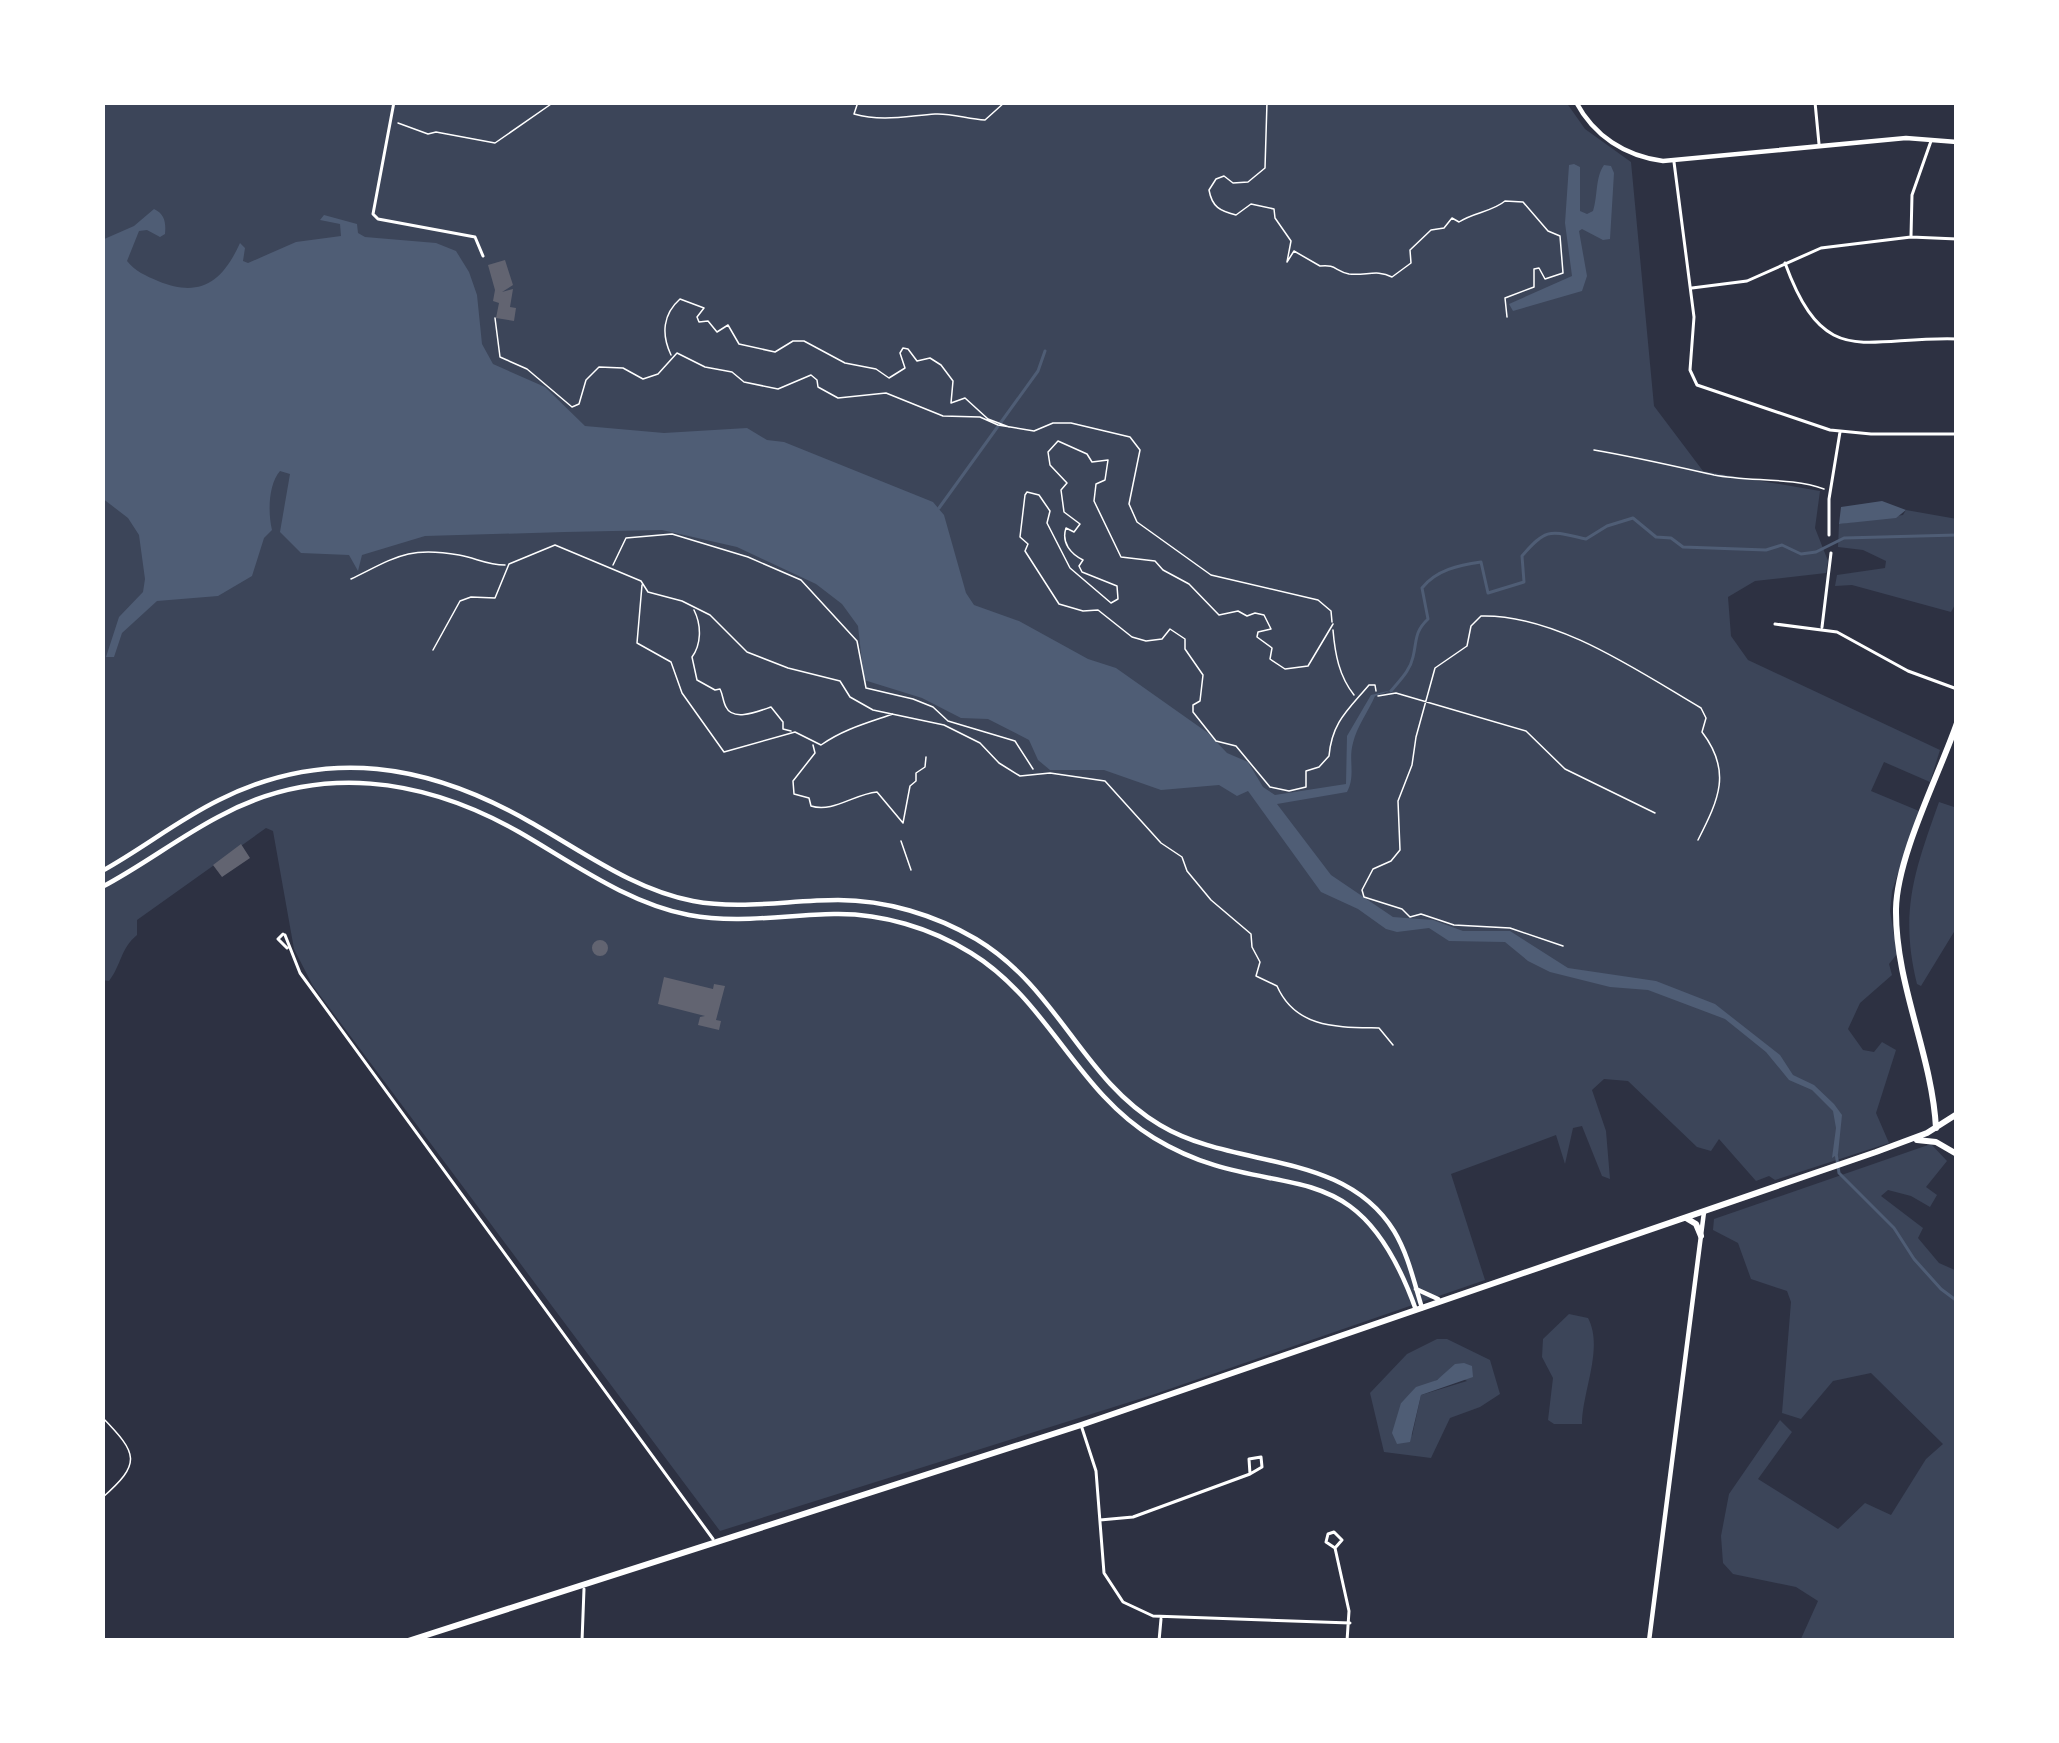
<svg xmlns="http://www.w3.org/2000/svg" width="2059" height="1743" viewBox="0 0 2059 1743" font-family="Lora,serif">
<style>
.green{fill:#3c4559;fill-rule:evenodd}
.water{fill:#4f5d75}
.lines{fill:none;stroke-linecap:round;stroke-linejoin:round}
.stream{stroke:#4f5d75;stroke-width:3}
.building{fill:#626471}
.path{stroke:#fff;stroke-width:1.5}
.service{stroke:#fff;stroke-width:1.5}
.minor{stroke:#fff;stroke-width:3}
.tertiary{stroke:#fff;stroke-width:4.5}
.secondary{stroke:#fff;stroke-width:6}
</style>
<rect width="100%" height="100%" fill="#2d3142"/>
<!-- green -->
<path class="green" d="M102 102H1566L1585 129 1631 162 1654 406 1703 471 1820 491 1815 528 1828 561 1826 573 1755 581 1728 597 1731 636 1748 660 1940 750 1930 782 1884 762 1871 791 1919 811 1892 891 1890 911 1897 954 1889 964 1892 975 1860 1003 1848 1029 1863 1050 1874 1052 1882 1042 1896 1050 1876 1113 1889 1143 1775 1180 1769 1176 1756 1181 1719 1139 1711 1151 1697 1147 1628 1081 1604 1079 1592 1090 1606 1131 1610 1179 1602 1176 1582 1126 1573 1128 1565 1164 1556 1135 1451 1174 1485 1280 1152 1395 720 1531 313 986 294 949 273 831 266 828 137 920V935C120 949 122 964 109 981L102 980Z
M1906 510 1957 519V601L1951 612 1852 585 1835 586 1837 575 1885 568 1886 561 1863 550 1838 547 1839 524 1903 515Z
M1939 802 1957 808V927L1921 986 1917 984C1899 911 1915 870 1939 802Z
M1931 1144 1947 1161 1926 1187 1937 1195 1930 1207 1911 1196 1888 1190 1881 1196 1923 1228 1918 1238 1939 1263 1957 1271V1641H1800L1818 1601 1796 1587 1733 1574 1723 1563 1721 1536 1729 1494 1780 1420 1792 1432 1758 1479 1838 1529 1865 1503 1891 1515 1926 1459 1943 1444 1871 1373 1833 1381 1801 1419 1782 1413 1791 1302 1787 1291 1751 1279 1738 1243 1713 1230 1714 1219Z
M1569 1314 1588 1318C1604 1348 1582 1392 1582 1424H1554L1548 1420 1553 1378 1542 1357 1543 1339Z
M1437 1339H1447L1490 1360 1500 1394 1480 1407 1450 1418 1431 1458 1384 1452 1370 1393 1407 1354ZM1449 1370 1467 1381 1421 1395 1412 1436 1401 1403C1417 1386 1439 1383 1449 1370Z"/>
<!-- water -->
<path class="water" d="M1574 164 1580 167V211L1587 214 1593 211C1598 196 1595 178 1604 165L1611 166 1614 173 1610 239 1603 240 1582 229 1579 231 1587 276 1582 291 1513 311 1509 304 1572 276 1565 223 1569 165Z
M154 209C165 214 166 223 165 234L160 237 147 230 139 231 127 261C135 271 146 276 158 281 199 298 222 283 240 243L245 248 243 261 248 263 296 242 341 236 340 224 320 220 324 215 357 224 358 233 365 237 436 243 456 251 469 272 477 295 482 344 493 364 545 387 585 426 664 433 747 428 767 440 784 442 933 502 944 515 966 593 974 605 1019 621 1088 659 1116 668 1208 733 1227 753 1248 762 1263 787 1275 795 1346 784 1347 736 1371 695 1392 690 1375 696C1368 712 1357 726 1353 743 1348 760 1356 775 1347 792L1277 804 1331 875 1393 917 1433 920 1463 931H1510L1568 968 1656 981 1715 1004 1780 1055 1793 1075 1814 1085 1834 1104 1842 1115 1838 1154 1832 1158 1836 1128 1833 1111 1812 1090 1789 1080 1766 1052 1725 1019 1648 990 1610 987 1550 972 1528 961 1505 942 1449 941 1429 928 1397 932 1386 929 1358 909 1321 892 1248 791 1237 796 1219 785 1161 790 1104 770H1050L1038 760 1029 740 988 719 961 718 922 698 864 680 858 626 842 604 816 584 737 547 662 530 565 532 425 536 362 555 358 571 349 555 301 553 280 532 290 474 280 471C268 485 268 513 272 530L264 538 252 576 218 596 157 601 122 633 114 657H106L119 617 143 592 145 579 139 535 128 518 102 498V240L134 226Z
M1882 501 1906 510 1896 518 1839 524 1841 507Z
M1464 1363 1472 1366 1473 1377 1421 1395 1410 1442 1397 1444 1392 1433 1401 1403 1416 1387 1437 1380 1455 1364Z"/>
<g class="lines">
<!-- stream -->
<path class="stream" d="M939 508 1038 371 1045 351
M1391 691C1400 680 1410 671 1413 657 1417 641 1414 632 1428 619L1422 588C1436 570 1459 565 1481 562L1488 593 1524 582 1522 556C1547 527 1550 531 1586 539L1607 526 1633 518 1656 537 1671 538 1683 547 1766 550 1782 545 1801 554 1816 552 1844 538 1957 535
M1836 1153 1839 1173 1894 1228 1914 1259 1941 1289 1957 1301"/>
</g>
<!-- building -->
<path class="building" d="M505 260 513 285 502 292 513 289 510 307 516 308 514 321 496 318 499 303 493 301 495 290 488 265Z
M241 844 250 858 222 877 213 865Z
M592 948a8 8 0 1 1 16 0a8 8 0 1 1-16 0Z
M664 977 713 989 714 984 725 986 716 1020 721 1021 719 1030 698 1025 700 1017 705 1016 658 1004Z"/>
<g class="lines">
<!-- path -->
<path class="path" d="M858 102 854 114C882 122 907 116 935 114 951 113 968 119 985 120L1005 102
M1267 102 1265 168 1248 182 1233 183 1224 176 1216 179 1209 190C1212 207 1220 211 1236 215L1251 204 1274 209 1275 218 1291 241 1287 262 1294 251 1320 266C1336 264 1335 271 1349 274 1366 276 1377 269 1392 277L1411 263 1410 250 1431 230 1444 228 1452 218 1459 222C1474 212 1492 212 1505 201L1523 202 1548 231 1560 236 1563 273 1545 279 1539 268 1534 269V287L1505 298 1507 317
M398 123 428 134 436 132 495 143 554 102
M495 318 500 357 527 369 572 407 579 404 586 380 599 367 623 368 643 379 658 374 677 353 705 367 732 372 744 382 778 389 811 375 817 380 818 387 838 398 886 393 943 416 980 417 998 425 1034 431 1053 423H1071L1130 437 1140 450 1129 504 1137 522 1211 575 1318 600 1331 611 1332 622
M671 355C661 334 663 314 680 299L704 308 697 317 699 322 708 321 717 332 728 325 739 344 775 352 793 341H804L845 363 876 369 889 378 905 368 900 353 903 348 908 349 917 361 930 358 941 365 953 381 951 403 965 398 988 419 1009 427
M1594 450C1635 457 1674 466 1714 475 1750 482 1790 477 1824 489
M613 565 626 538 672 534 748 557 801 580 857 641 866 688 913 699 933 707 948 721 1015 741 1033 769
M351 579C396 557 408 546 459 555 476 558 487 565 505 565
M642 585 637 643 671 662 682 693 724 752 795 732 821 745C844 729 867 723 893 714
M694 610C702 626 701 645 692 657L697 680 715 690 720 689C723 695 723 702 726 707 733 722 759 711 771 707L783 722V729L791 731
M1333 624 1308 666 1285 669 1270 659 1272 648 1257 637 1258 632 1271 629 1264 615 1255 613 1247 616 1238 611 1219 615 1189 584 1163 570 1155 561 1121 557 1094 501 1096 484 1105 480 1108 460 1092 462 1087 454 1058 441 1048 452 1050 465 1067 483 1061 490 1064 512 1080 524 1074 532 1066 528C1061 543 1071 554 1083 560L1079 566 1082 572 1117 586 1118 599 1111 603 1070 568 1047 523 1050 511 1039 495 1027 492 1025 495 1020 537 1028 544 1025 551 1059 604 1083 611 1098 610 1132 637 1146 641 1162 639 1170 629 1185 639V649L1203 675 1200 701 1193 705V712L1216 741 1236 746 1270 787 1289 791 1306 787V771L1319 767 1329 756C1332 722 1348 710 1369 685H1375L1376 691
M1333 630C1335 654 1339 676 1354 695
M433 650 460 601 471 597 495 598 509 564 555 545 641 581 648 592 682 601 710 615 747 652 788 668 840 681 850 697 873 710 944 725 980 743 999 763 1020 776 1050 773 1105 781 1161 843 1182 857 1187 871 1211 900 1251 934 1252 947 1260 962 1256 976 1277 986C1296 1029 1338 1027 1379 1028L1393 1045
M1378 696 1396 693 1526 731 1565 769 1655 813
M813 745 815 753 793 781 794 794 809 798 811 806C833 813 854 794 877 792L903 823 910 786 916 781V773L925 767 926 757
M1563 946 1510 928 1454 925 1421 914 1410 917 1402 909 1364 897 1362 890 1373 869 1391 861 1400 850 1398 801 1412 765 1416 737 1435 668 1467 646 1471 626 1481 616C1556 614 1638 671 1701 708L1706 718 1702 732C1732 771 1719 799 1698 840"/>
<!-- service -->
<path class="service" d="M901 841 911 870
M102 1417C138 1454 142 1463 102 1498"/>
<!-- minor -->
<path class="minor" d="M394 102 373 214 378 219 475 237 483 256
M1815 102 1819 144
M1674 162 1694 317 1690 370 1697 385 1830 430 1871 434H1957
M1911 236 1912 195 1931 141
M1785 263C1825 372 1863 336 1957 339
M1692 288 1747 281 1821 248 1911 237 1957 239
M1829 535V499L1840 432
M1775 624 1837 632 1908 671 1957 689
M1822 627 1831 553
M283 934 278 939 287 948
M285 935 300 973 713 1539
M1081 1425 1096 1471 1104 1573 1123 1602 1153 1616 1350 1623
M1100 1520 1133 1517 1250 1474 1262 1467 1261 1457 1249 1459 1250 1474
M1335 1548 1342 1540 1334 1532 1328 1534 1326 1542 1335 1548 1349 1611 1347 1641
M582 1641 584 1589
M1159 1641 1161 1619"/>
<!-- tertiary -->
<path class="tertiary" d="M1576 102C1594 136 1625 156 1663 161L1906 138 1957 142
M102 871C142 849 178 820 219 800 327 746 429 764 530 822 582 851 634 890 693 901 741 910 789 900 838 900 886 900 935 915 976 939 1058 988 1082 1079 1160 1125 1235 1170 1343 1149 1394 1231 1408 1254 1414 1282 1422 1308
M102 887C142 866 178 838 218 817 318 762 424 778 519 832 573 863 627 903 689 915 737 924 785 915 834 914 881 913 931 928 971 953 1048 1000 1077 1092 1154 1138 1274 1211 1354 1136 1416 1310
M1416 1289 1438 1299
M1649 1641 1704 1212"/>
<!-- secondary -->
<path class="secondary" d="M1936 1128C1932 1054 1895 984 1896 909 1897 856 1939 775 1957 723
M1917 1140 1936 1142 1955 1153
M1686 1218 1696 1224 1701 1236
M408 1641 1081 1425 1876 1152 1927 1133 1957 1114"/>
</g>
<!-- border -->
<rect width="2059" height="1743" fill="none" stroke="#ffffff" stroke-width="210"/>
</svg>
